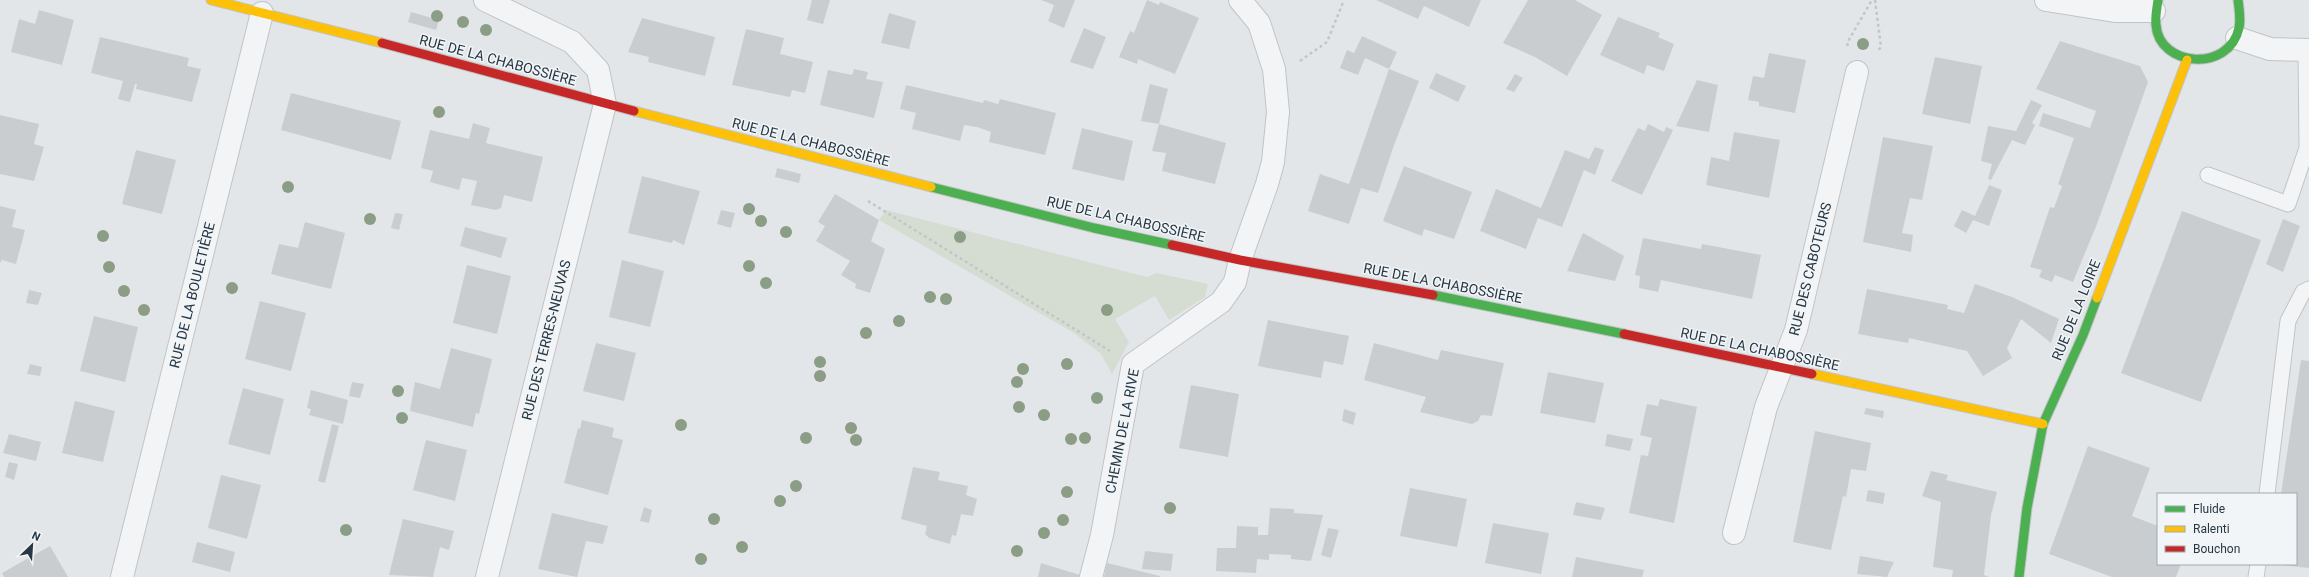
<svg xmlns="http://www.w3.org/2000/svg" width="2309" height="577" viewBox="0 0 2309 577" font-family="Roboto,sans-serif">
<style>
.green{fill:#d5ddd3}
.building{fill:#c9cdd0}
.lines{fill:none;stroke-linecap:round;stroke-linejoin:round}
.lane-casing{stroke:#c1c4c7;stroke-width:17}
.street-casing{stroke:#c1c4c7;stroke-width:24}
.fast-casing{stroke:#c1c4c7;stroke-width:11}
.slow-casing{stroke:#c1c4c7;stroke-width:11}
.jam-casing{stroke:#c1c4c7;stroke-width:11}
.path{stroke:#c1c6c9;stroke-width:2.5;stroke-dasharray:3 3;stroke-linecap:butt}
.lane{stroke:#f3f4f5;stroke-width:15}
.street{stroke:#f3f4f5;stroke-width:22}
.fast{stroke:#4caf50;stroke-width:9}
.slow{stroke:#ffc107;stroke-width:9}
.jam{stroke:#c62828;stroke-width:9}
.tree{fill:#8c9d85}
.labels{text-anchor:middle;stroke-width:3;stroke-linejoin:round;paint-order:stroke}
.street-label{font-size:14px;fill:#273845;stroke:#f1f5f8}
</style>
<rect width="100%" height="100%" fill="#e3e6e9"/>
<!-- green -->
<path class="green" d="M886 210 1147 277 1156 273 1208 284 1205 297 1169 320 1155 296 1115 319 1129 342 1112 374 1101 354 1074 333 879 220Z"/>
<!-- building -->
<path class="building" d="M812 0H830L823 24 807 20Z
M1041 0H1075L1064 28 1048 21 1054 5Z
M1147 0 1159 5 1160 2 1199 18 1175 74 1138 59 1137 64 1119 57 1130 31 1134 33Z
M1376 0H1481L1469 27 1424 6 1418 19Z
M1528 0H1575L1602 15 1567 76 1535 57 1503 43Z
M39 10 74 20 62 65 11 52 19 19 35 24Z
M411 12 439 20 436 30 408 22Z
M889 13 916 21 909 49 881 43Z
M1618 17 1660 33 1658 37 1674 44 1664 71 1647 65 1644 74 1600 55Z
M642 18 715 37 705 76 648 62 649 57 628 52Z
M1084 28 1106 37 1093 69 1070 62Z
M746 29 784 38 780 54 813 62 805 93 792 90 790 97 732 85Z
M1362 36 1397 52 1389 69 1419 81 1394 145 1378 193 1361 188 1349 224 1308 211 1320 174 1349 184 1389 69 1365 58 1358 75 1340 68 1347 50 1354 53Z
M100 37 189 58 187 66 201 69 192 102 136 89 137 84H135L130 102 118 99 123 81 91 73Z
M2060 41 2140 66 2148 82 2097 224 2073 282 2055 275 2052 282 2039 277 2042 270 2030 267 2050 207 2054 208 2062 186 2058 184 2074 138 2039 126 2043 113 2090 128 2096 111 2036 89Z
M1769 53 1806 60 1795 113 1759 106V102L1748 100 1753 76 1764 78Z
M1935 57 1982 66 1970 124 1922 114Z
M854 69 868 72 866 79 883 82 874 118 820 105 828 70 852 75Z
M1436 73 1466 86 1458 102 1429 88Z
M1515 74 1523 78 1514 92 1506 89Z
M1697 80 1718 85 1709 132 1676 126Z
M1150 84 1168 89 1159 124 1141 121Z
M906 85 983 103 984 100 998 104 1000 99 1056 113 1045 155 989 142 991 132 977 127 964 125 960 141 912 129 916 113 900 109Z
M291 93 401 121 391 160 281 130Z
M2031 100 2042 105 2032 123 2035 125 2025 145 2012 140 1991 180 1988 179 1992 164 1981 161 1988 126 2016 131Z
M0 115 39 124 34 144 44 147 34 181 0 174Z
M473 123 490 128 486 143 543 157 532 202 504 195 501 208 496 210 471 205 477 181 462 178 459 190 430 182 433 171 421 168 430 130 469 139Z
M1159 124 1226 143 1215 184 1162 171 1166 153 1152 151Z
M1648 124 1664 132 1666 127 1673 130 1642 195 1611 181 1638 128 1645 131Z
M1082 128 1133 141 1124 181 1072 169Z
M1734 132 1780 140 1769 198 1706 185 1711 157 1729 161Z
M1883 137 1933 146 1922 200 1910 198 1902 233 1913 235 1911 252 1863 242Z
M1595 147 1604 150 1595 175 1584 170 1562 227 1538 218 1526 249 1480 231 1496 189 1541 208 1565 150 1589 159Z
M136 150 176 160 162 214 122 204Z
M1404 166 1472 192 1454 239 1424 229 1422 236 1383 221Z
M777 168 801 174 799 183 775 177Z
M642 176 700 191 684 245 673 240 672 243 628 233Z
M1989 185 2002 190 1989 226 1973 220 1966 233 1954 226 1962 210 1975 216Z
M835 194 879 220 871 241 885 249 870 293 855 288 856 284 841 275 850 261 816 241 825 226 818 222Z
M0 206 16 210 12 227 25 230 16 264 2 260 0 263Z
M721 210 735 213 731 228 717 224Z
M2182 211 2261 240 2201 402 2121 373Z
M395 213 403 214 399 230 391 228Z
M2283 219 2300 226 2283 272 2266 264Z
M305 222 345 233 331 289 271 274 279 244 298 248Z
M465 227 507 238 501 258 460 246Z
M1583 233 1624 256 1615 281 1567 271Z
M1643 238 1701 249 1702 244 1761 255 1752 299 1661 280 1658 292 1639 288 1640 276 1635 275Z
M622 260 664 271 650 327 609 317Z
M467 265 511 276 497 334 453 323Z
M1975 284 2012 297 2059 319 2051 343 2021 319 2007 348 2012 358 1983 376 1967 351 1909 338 1908 343 1858 334 1867 289 1948 305 1947 309 1964 313Z
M29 290 42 293 38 305 26 303Z
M260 301 306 313 291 371 245 359Z
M94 316 138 327 125 382 80 371Z
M1268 320 1349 336 1343 365 1324 361 1321 378 1258 366Z
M596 343 636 353 624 401 583 391Z
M1374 343 1438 360 1441 350 1504 363 1492 416 1481 415 1478 421 1472 424 1420 412 1426 397 1364 380Z
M451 348 492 359 479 414 476 413 473 427 410 411 415 382 440 389Z
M2301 360 2309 361V568L2282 565 2296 564V494H2281Z
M30 364 42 367 40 376 27 374Z
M1548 372 1604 383 1595 423 1540 413Z
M352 382 364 384 360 398 349 396Z
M1191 385 1239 394 1228 457 1179 448Z
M243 388 284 399 270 455 228 444Z
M311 390 348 400 343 424 309 415 311 409 307 408Z
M1660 399 1697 407 1674 523 1629 513 1641 455 1648 456 1652 438 1640 435 1647 404 1658 406Z
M75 401 115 411 103 462 62 453Z
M1866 408 1884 411 1883 418 1864 414Z
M1344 409 1356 413 1353 425 1342 421Z
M582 420 614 428 612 437 623 440 608 495 564 483 578 428 580 429Z
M332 424 339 426 325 483 318 481Z
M1815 431 1871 443 1866 471 1851 469 1846 497 1843 496 1831 550 1793 542Z
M9 434 41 442 36 461 3 453Z
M1607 434 1633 439 1630 451 1605 446Z
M426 440 467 450 455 501 413 490Z
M2088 446 2150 468 2132 516 2158 526V564H2181L2176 577H2112L2049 554Z
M9 462 18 464 14 480 5 477Z
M913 467 940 472 938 480 968 486 966 495 977 499 973 516 961 514 956 536 952 535 950 544 929 538 925 534 927 526 901 519Z
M1931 471 1948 475 1946 480 1997 492 1991 515 1984 575 1989 577H1952L1953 570 1933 567 1941 502 1922 496Z
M221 475 261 485 247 539 208 528Z
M1410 488 1467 499 1457 547 1400 536Z
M1868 490 1885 493 1883 504 1866 501Z
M1576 502 1605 508 1601 520 1573 515Z
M644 507 652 510 649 523 640 521Z
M1270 508 1294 509V513L1323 515 1311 561 1291 559V555L1269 554V560L1257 559 1256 573 1216 571 1217 548H1236L1237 526 1258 527V535H1268Z
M552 513 608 526 603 544 586 541 577 577 538 569Z
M403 519 454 531 449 550 440 547 433 577 389 575Z
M1493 523 1549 533 1541 574 1485 563Z
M1328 528 1339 530 1331 558 1321 555Z
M197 542 235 552 230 572 192 562Z
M50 546 68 577H4L2 573Z
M1145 551 1173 554 1171 571 1142 569Z
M1860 556 1894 562 1887 577 1857 574Z
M1576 557 1644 570 1642 577H1572Z
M1041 563 1080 575V577H1038Z
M1107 563 1160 576V577H1104Z"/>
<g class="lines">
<defs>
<path id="lane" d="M2208 175 2288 204 2307 148 2306 50
M2267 494 2288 321 2303 292 2309 289
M2256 577 2258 564"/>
<path id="street" d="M485 0 572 42 598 70 605 104 487 577
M2046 0 2115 11H2154
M2237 38 2270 49 2309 50
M1734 533 1766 407 1796 330 1857 72
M122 577 262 13
M1091 577 1102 535 1133 364 1221 302 1235 282 1240 260 1267 184 1273 162 1278 112 1274 69 1259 23 1240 0"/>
<path id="fast" d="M2158 0C2157 8 2155 17 2156 25 2159 67 2229 73 2239 28 2241 20 2239 8 2238 0
M931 187 1094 228 1172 245
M1433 295 1624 334
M2019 577 2027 508 2043 424 2083 335 2097 298"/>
<path id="slow" d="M211 0 382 43
M634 111 931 187
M2097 298 2187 60
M1812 374 2043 424"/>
<path id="jam" d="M382 43 634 111
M1172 245 1240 260 1433 295
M1624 334 1812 374"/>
</defs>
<!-- lane casing -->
<use href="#lane" class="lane-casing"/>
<!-- street casing -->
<use href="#street" class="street-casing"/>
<!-- fast casing -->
<use href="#fast" class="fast-casing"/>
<!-- slow casing -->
<use href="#slow" class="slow-casing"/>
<!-- jam casing -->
<use href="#jam" class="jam-casing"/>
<!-- path -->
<path class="path" d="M1875 0 1881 47 1877 52
M1848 46 1847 43 1872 0
M1300 61 1327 42 1344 0
M868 201 1110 351"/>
<!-- lane -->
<use href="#lane" class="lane"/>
<!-- street -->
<use href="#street" class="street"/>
<!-- fast -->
<use href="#fast" class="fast"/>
<!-- slow -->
<use href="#slow" class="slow"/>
<!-- jam -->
<use href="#jam" class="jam"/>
</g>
<!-- trees -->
<g class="tree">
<circle cx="437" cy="16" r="6"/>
<circle cx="463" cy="22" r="6"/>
<circle cx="486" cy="30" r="6"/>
<circle cx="1863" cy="44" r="6"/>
<circle cx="439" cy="112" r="6"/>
<circle cx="288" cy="187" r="6"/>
<circle cx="749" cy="209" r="6"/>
<circle cx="370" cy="219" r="6"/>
<circle cx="761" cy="221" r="6"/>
<circle cx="786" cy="232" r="6"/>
<circle cx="103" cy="236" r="6"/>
<circle cx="960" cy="237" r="6"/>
<circle cx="749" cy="266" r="6"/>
<circle cx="109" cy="267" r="6"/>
<circle cx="766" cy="283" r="6"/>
<circle cx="232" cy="288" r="6"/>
<circle cx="124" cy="291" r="6"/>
<circle cx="930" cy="297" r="6"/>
<circle cx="946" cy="299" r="6"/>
<circle cx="144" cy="310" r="6"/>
<circle cx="1107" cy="310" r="6"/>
<circle cx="899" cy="321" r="6"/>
<circle cx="866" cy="333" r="6"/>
<circle cx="820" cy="362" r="6"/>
<circle cx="1067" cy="364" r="6"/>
<circle cx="1023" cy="369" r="6"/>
<circle cx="820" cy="376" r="6"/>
<circle cx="1017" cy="382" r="6"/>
<circle cx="398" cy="391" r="6"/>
<circle cx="1097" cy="398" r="6"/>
<circle cx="1019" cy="407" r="6"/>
<circle cx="1044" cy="415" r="6"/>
<circle cx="402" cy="418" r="6"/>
<circle cx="681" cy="425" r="6"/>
<circle cx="851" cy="428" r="6"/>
<circle cx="806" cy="438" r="6"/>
<circle cx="1085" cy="438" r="6"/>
<circle cx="1071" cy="439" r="6"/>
<circle cx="856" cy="440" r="6"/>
<circle cx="796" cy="486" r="6"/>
<circle cx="1067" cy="492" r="6"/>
<circle cx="780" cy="501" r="6"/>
<circle cx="1170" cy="508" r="6"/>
<circle cx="714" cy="519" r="6"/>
<circle cx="1063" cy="520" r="6"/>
<circle cx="346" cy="530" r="6"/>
<circle cx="1044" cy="533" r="6"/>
<circle cx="742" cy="547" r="6"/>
<circle cx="1017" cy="551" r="6"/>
<circle cx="701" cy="559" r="6"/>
</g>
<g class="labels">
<!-- street labels -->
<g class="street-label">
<text transform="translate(498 60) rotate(15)" y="5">RUE DE LA CHABOSSIÈRE</text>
<text transform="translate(811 142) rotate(14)" y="5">RUE DE LA CHABOSSIÈRE</text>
<text transform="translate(1126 219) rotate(13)" y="5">RUE DE LA CHABOSSIÈRE</text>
<text transform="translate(1810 269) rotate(-76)" y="5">RUE DES CABOTEURS</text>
<text transform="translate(1443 283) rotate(11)" y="5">RUE DE LA CHABOSSIÈRE</text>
<text transform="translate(192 295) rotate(-76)" y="5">RUE DE LA BOULETIÈRE</text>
<text transform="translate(2076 310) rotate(-68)" y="5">RUE DE LA LOIRE</text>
<text transform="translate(546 340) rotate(-76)" y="5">RUE DES TERRES-NEUVAS</text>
<text transform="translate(1760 349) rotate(12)" y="5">RUE DE LA CHABOSSIÈRE</text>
<text transform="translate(1122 431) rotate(-79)" y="5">CHEMIN DE LA RIVE</text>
</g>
</g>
<!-- legend -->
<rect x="2157" y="493" width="140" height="72" fill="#f1f5f8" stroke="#a0a9b0"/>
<rect x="2165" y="506" width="20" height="6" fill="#4caf50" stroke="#a0a9b0"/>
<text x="2193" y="513" font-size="12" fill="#273845">Fluide</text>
<rect x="2165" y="526" width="20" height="6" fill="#ffc107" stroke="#a0a9b0"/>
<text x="2193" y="533" font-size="12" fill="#273845">Ralenti</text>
<rect x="2165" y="546" width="20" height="6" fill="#c62828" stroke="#a0a9b0"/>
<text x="2193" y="553" font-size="12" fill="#273845">Bouchon</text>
<!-- north arrow -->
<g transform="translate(32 545) rotate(25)" stroke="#f1f5f8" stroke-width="3" paint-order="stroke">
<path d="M0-3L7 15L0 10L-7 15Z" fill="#273845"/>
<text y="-6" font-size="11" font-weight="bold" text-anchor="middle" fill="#273845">N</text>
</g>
</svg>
